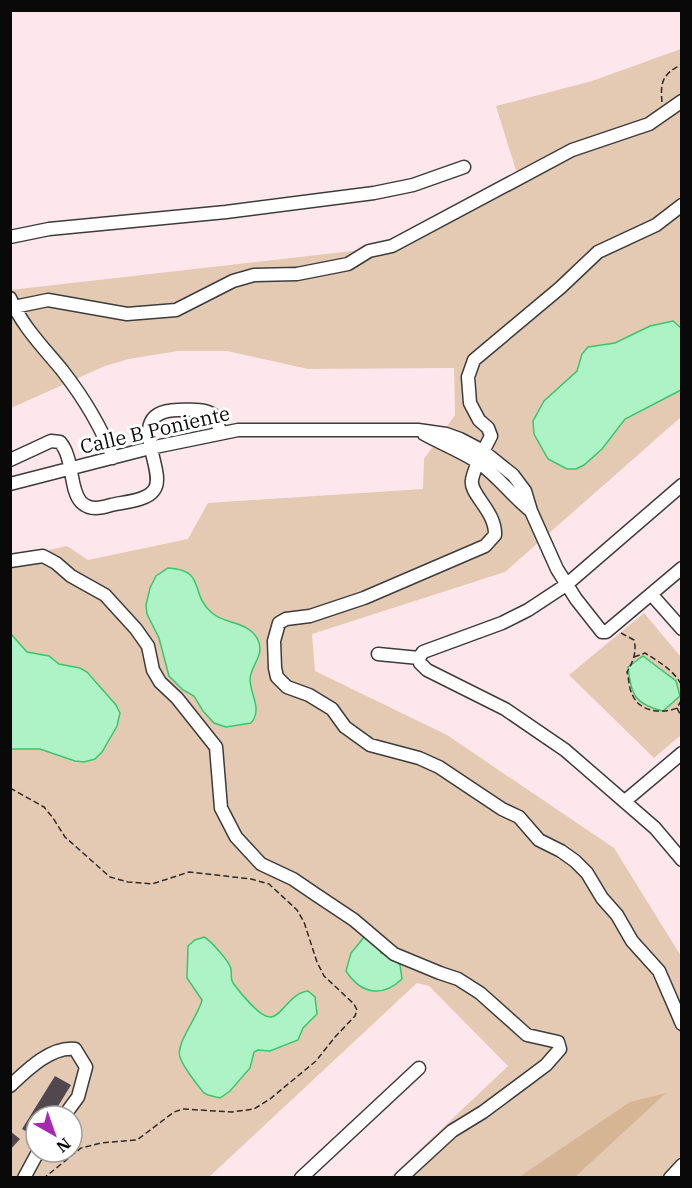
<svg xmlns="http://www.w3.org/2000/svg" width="692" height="1188" viewBox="0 0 692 1188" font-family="'IBM Plex Serif',serif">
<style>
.green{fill:#e5cab3;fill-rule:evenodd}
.forest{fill:#d5b594}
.water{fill:#aef3c6;stroke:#39c66c;stroke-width:1.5}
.building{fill:#51474e}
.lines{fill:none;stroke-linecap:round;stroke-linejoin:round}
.minor-casing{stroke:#3c3c3c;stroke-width:15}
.path{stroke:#2b2b2b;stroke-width:1.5;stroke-dasharray:6 3;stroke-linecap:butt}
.minor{stroke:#fff;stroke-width:12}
.labels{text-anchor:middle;stroke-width:6;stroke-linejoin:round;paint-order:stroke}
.street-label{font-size:20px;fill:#090909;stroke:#fff}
</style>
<rect width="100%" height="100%" fill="#fee7ec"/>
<!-- green -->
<path class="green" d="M681 49V417L505 572 312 634 315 671 447 735 614 848 681 956V1177H391L508 1066 429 986 417 983 209 1177H11V558L67 546 88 560 188 539 208 503 423 489 424 459 455 415 454 368 308 369 227 351H178L129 359 105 366 11 408 10 290 370 249 438 228 460 218 500 192 518 177 496 106 592 81ZM36 1116H72V1152H36Z
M644 613 681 657V735L654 758 569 675Z"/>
<!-- forest -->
<path class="forest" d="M666 1093 575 1177H519L630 1102Z"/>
<!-- water -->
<path class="water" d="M673 321 681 328V390L625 419 602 449 584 465 576 469H567L548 459 534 434 533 421 544 401 577 371 582 354 588 347 615 343 650 326Z
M168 568C207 570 189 594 212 613 226 625 249 621 258 640 265 655 251 665 250 679 250 695 263 709 251 723L226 727 214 723 203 711 194 696 183 690 169 676 159 638 147 614 146 605 150 588 156 576Z
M11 634 27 652 49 656 59 664 80 668 87 672 116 705 120 713 117 726 102 752 95 759 84 762 75 761 40 749H11Z
M643 656 676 681 680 696 663 711C634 704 631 694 628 667Z
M365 936 376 942 381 953 394 959 400 965 402 979C382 998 361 994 346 971L351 953Z
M204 937C210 940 230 962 231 969 232 974 230 978 233 983 239 991 260 1018 271 1017 282 1016 290 993 308 991L315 997 317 1014 303 1028 298 1040 270 1051 258 1050 254 1052 250 1068 230 1091 220 1098 208 1095 204 1093C196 1083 184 1069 180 1057 175 1044 199 1015 202 1000L187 978 188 946 195 940Z"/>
<!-- building -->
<path class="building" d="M55 1076 71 1085 52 1116H36V1137L22 1129Z
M10 1131 20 1139 10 1150Z"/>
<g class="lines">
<defs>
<path id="minor" d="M682 205 656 225 598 252 560 288 474 360 468 377 470 403 479 420 488 428 491 436C485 448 474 467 472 480 469 494 496 511 495 535L485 546 364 598 310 616 286 619 279 623 274 641 275 668 277 677 287 687 309 695 332 709 345 727 370 745 419 758 439 767 502 809 519 817 539 840 561 851 575 861 587 873 602 898 617 915 632 941 659 971 682 1024
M10 237 49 229 226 212 374 193 413 185 464 167
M10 298C22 326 43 347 62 370 83 397 101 426 113 458
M14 307 48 300 127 314 176 310 233 281 254 275 297 274 348 264 369 251 392 246 572 150 649 124 682 101
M424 434C442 444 461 451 479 463 498 476 512 496 531 511
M10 460 51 441 60 442C74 458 69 489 81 502 90 511 101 508 111 505 123 502 147 501 154 490 169 471 120 411 178 410 191 410 203 408 214 415L221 433
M10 484 150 448 238 430H418L446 434 460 439 483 451 513 475 525 491 531 511 557 569 576 599 602 632H606L682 568
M10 561 43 556 56 563 71 576 105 595 136 629 148 646 153 670 160 682 177 698 216 747 221 808 236 837 261 864 293 879 315 894 354 920 394 954 440 973 458 979 480 993 527 1035 558 1042 560 1049 546 1065 526 1080 483 1112 452 1131 401 1178
M651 594 682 629
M378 654 419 658
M419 658 420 663 427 670 505 709 565 750 655 828 682 860
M419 658 423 652 502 623 528 610 566 585 682 485
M625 801 682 753
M10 1086C27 1070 51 1046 75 1049L86 1067 78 1097 64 1116
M24 1178 38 1152
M301 1178 419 1068
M670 1178 682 1165"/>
</defs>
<!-- minor casing -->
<use href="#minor" class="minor-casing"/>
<!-- path -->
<path class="path" d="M662 102C660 81 663 74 682 64
M621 633 634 640C637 652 633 662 627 672 629 679 629 690 633 696 640 712 663 714 677 708L682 699
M634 657 645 653C659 662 674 670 682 686
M677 708 682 718
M10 788 44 807 53 818 65 837 110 877 128 882 152 884 189 872 251 879 269 884 297 910 304 922 317 962 324 976 354 1004 357 1010 355 1016 335 1037 316 1061 270 1099 254 1109 232 1112 183 1109 174 1112 137 1140 101 1143 81 1148 44 1178"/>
<!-- minor -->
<use href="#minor" class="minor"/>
</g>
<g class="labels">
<!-- street labels -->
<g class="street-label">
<text transform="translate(155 430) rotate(-13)" y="7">Calle B Poniente</text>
</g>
</g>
<!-- border -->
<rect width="692" height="1188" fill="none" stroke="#090909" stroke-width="24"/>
<!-- north arrow -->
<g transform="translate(54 1134) rotate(140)"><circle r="28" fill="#ffffff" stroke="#9d9d9d" stroke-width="1.5"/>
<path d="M0-4.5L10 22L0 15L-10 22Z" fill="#a729b2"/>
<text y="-9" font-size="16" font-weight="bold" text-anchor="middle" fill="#090909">N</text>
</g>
</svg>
